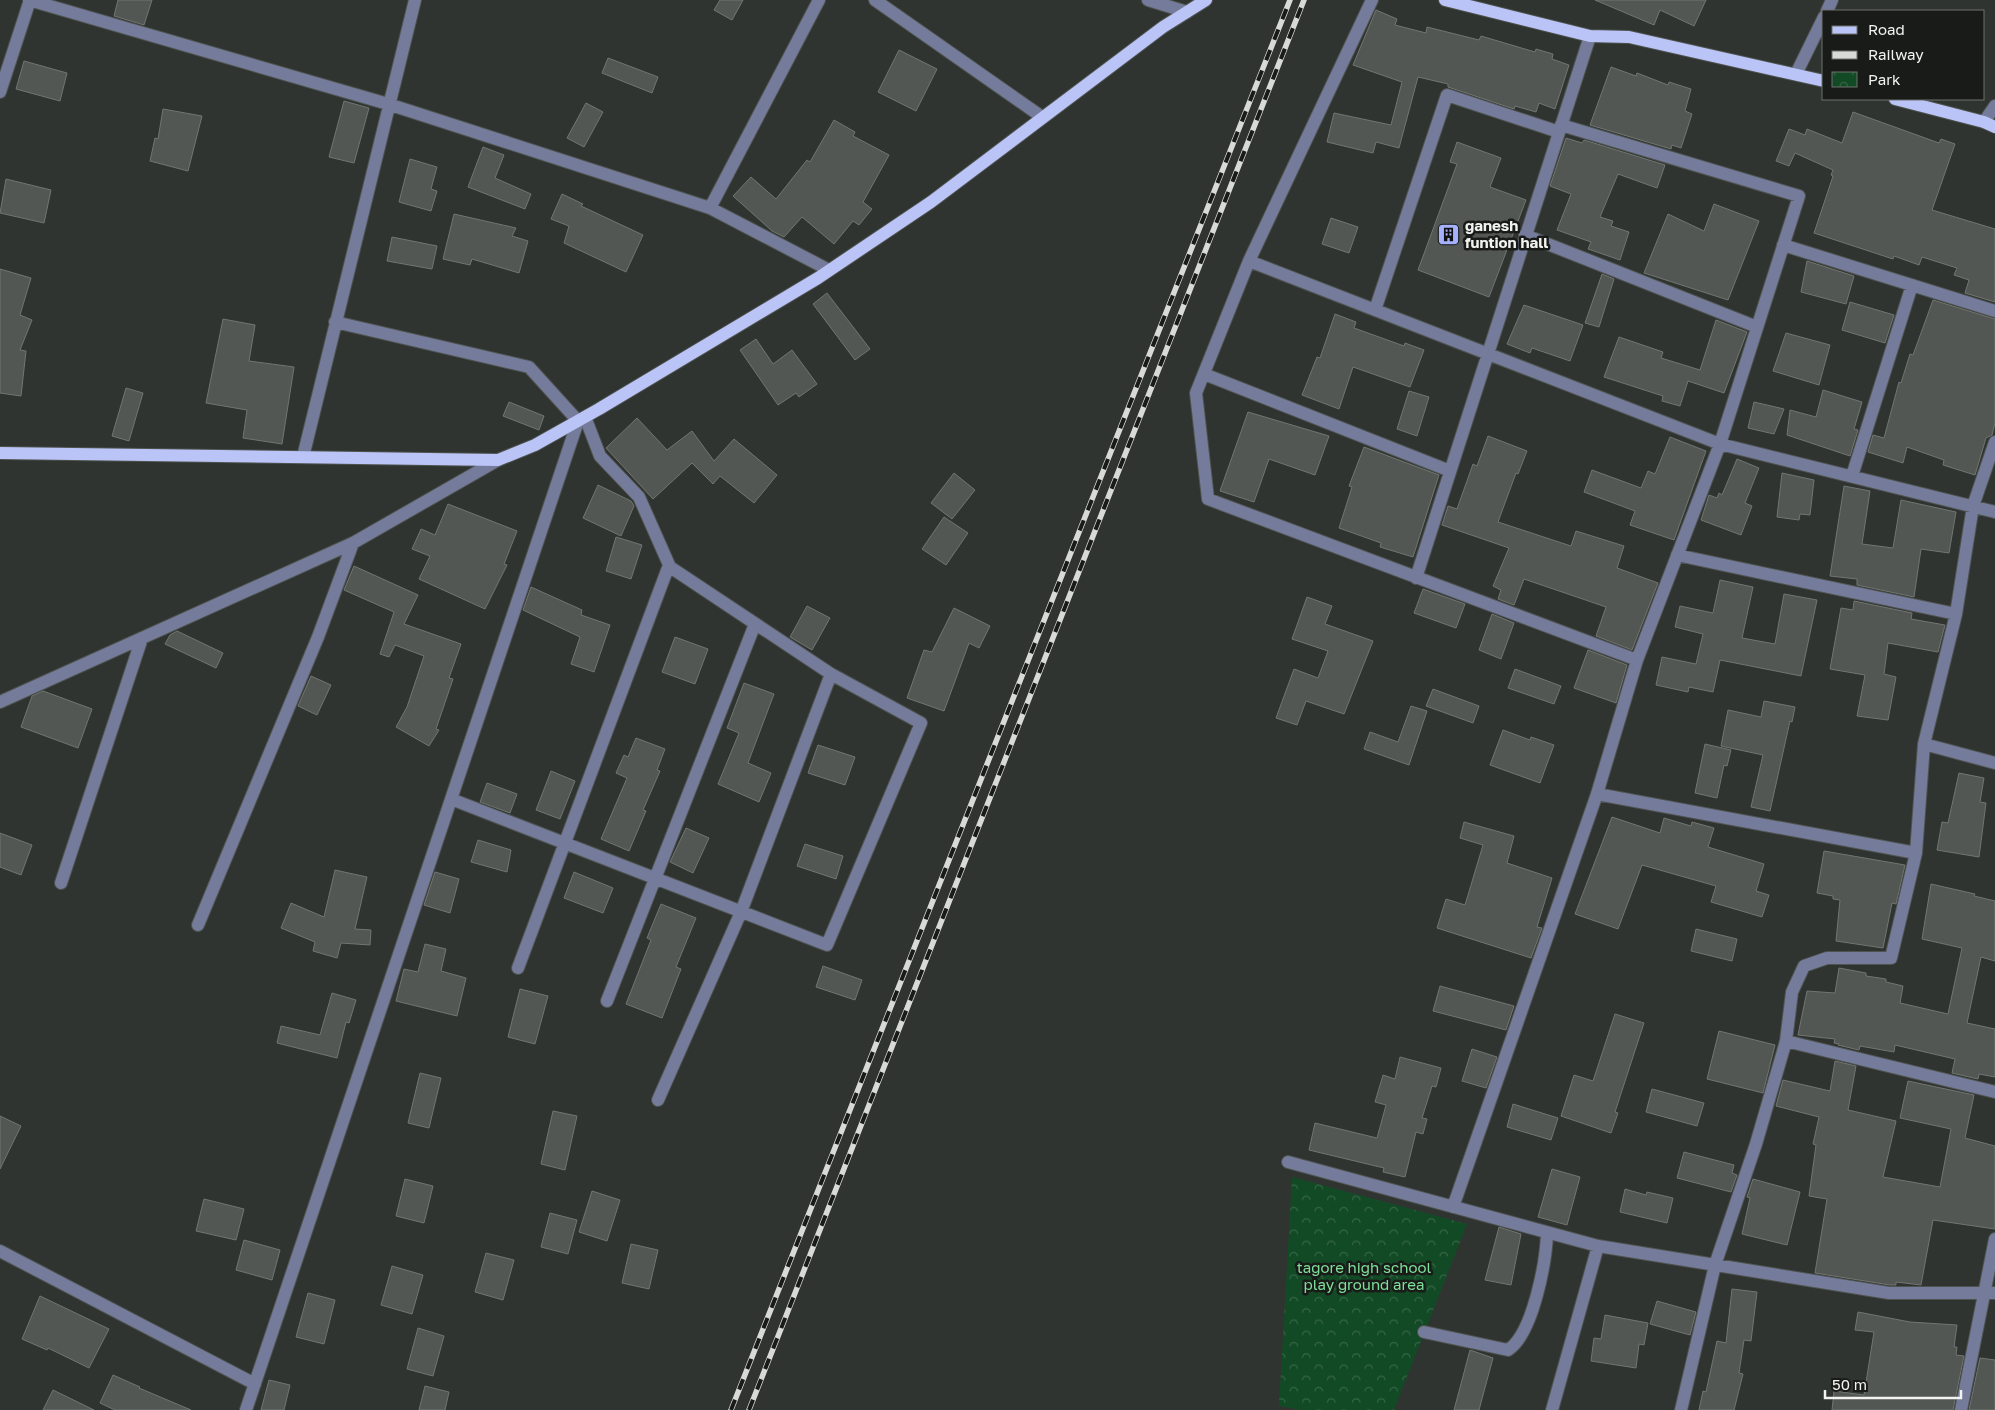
<svg xmlns="http://www.w3.org/2000/svg" width="1995" height="1410" viewBox="0 0 1995 1410" font-family="'Golos Text',sans-serif">
<style>
.park{fill:url(#park-crowns)}
.building{fill:#535754;stroke:#717672}
.lines{fill:none;stroke-linecap:round;stroke-linejoin:round}
.minor-casing{stroke:#4e534f;stroke-width:14}
.major-casing{stroke:#4e534f;stroke-width:14}
.minor{stroke:#757b9a;stroke-width:12}
.major{stroke:#bbc4f7;stroke-width:12}
.rail-casing{stroke:#d8dad8;stroke-width:5.5}
.rail{stroke:#191b19;stroke-width:4;stroke-dasharray:11;stroke-linecap:butt}
.labels{text-anchor:middle;stroke-width:5;stroke-linejoin:round;paint-order:stroke}
.poi-label{font-size:15px;font-weight:bold;fill:#f1f3f1;stroke:#191b19;text-anchor:start}
.park-label{font-size:15px;fill:#7ee099;stroke:#191b19}
</style>
<defs>
<pattern id="park-crowns" width="20" height="18" patternUnits="userSpaceOnUse" patternTransform="scale(1.25)"><rect width="20" height="18" fill="#134a26"/><path d="M2 6a3 3 0 1 1 6 0M12 15a3 3 0 1 1 6 0" fill="none" stroke="#366546"/></pattern>
</defs>
<rect width="100%" height="100%" fill="#2f3430"/>
<!-- park -->
<path class="park" d="M1292 1177 1467 1224 1394 1410H1300L1279 1406Z"/>
<!-- building -->
<path class="building" d="M118 0H152L144 25 114 16Z
M720 0H743L732 20 714 10Z
M1595 0H1706L1694 26 1660 10 1654 25Z
M1376 10 1397 19 1395 25 1426 33 1427 27 1479 40 1481 36 1535 52 1536 49 1553 54 1552 59 1569 65 1555 109 1539 103 1536 112 1515 106 1514 109 1448 87V84L1418 77 1399 148 1376 142 1373 153 1327 142 1334 113 1391 125 1402 82 1353 65Z
M899 50 937 69 916 111 878 92Z
M608 58 658 77 652 93 602 73Z
M24 61 67 73 60 101 16 89Z
M1611 67 1636 76 1637 73 1668 85 1669 82 1691 89 1685 111 1692 114 1681 148 1672 145 1671 149 1590 125Z
M344 101 369 108 354 163 329 157Z
M586 103 603 112 584 147 567 138Z
M163 109 202 116 188 171 150 161 155 138 158 139Z
M1853 112 1939 143 1941 139 1955 144 1932 210 1995 229V302L1965 293 1969 280 1954 275 1957 268 1922 257 1919 265 1894 256 1893 259 1814 233 1833 176 1831 175 1833 170 1795 153 1789 166 1776 161 1789 129 1805 135 1807 129 1842 143Z
M834 120 855 132 853 136 889 155 863 202 872 209 859 225 853 221 834 244 802 217 784 237 772 231 733 196 751 177 776 199 807 160 810 162Z
M1566 138 1582 143 1584 140 1665 165 1657 188 1618 174 1600 217 1613 221 1611 226 1629 232 1620 260 1588 249 1591 242 1557 230 1571 194 1550 186Z
M1457 142 1501 158 1490 187 1526 200 1489 297 1418 270 1457 164 1450 162Z
M483 147 504 155 495 178 531 194 525 209 468 187Z
M410 159 437 167 431 189 437 191 431 211 399 202Z
M6 179 51 190 44 223 0 213Z
M562 194 583 204 581 206 643 235 626 272 564 243 569 226 551 219Z
M1714 204 1759 221 1728 300 1644 273 1668 214 1704 231Z
M454 214 516 228 512 236 528 241 519 273 472 259 470 265 443 259Z
M1331 218 1358 227 1349 253 1322 244Z
M392 237 437 246 432 269 387 261Z
M1807 261 1854 276 1846 304 1801 292Z
M0 269 31 278 20 315 32 320 20 350 26 351 21 396 0 393Z
M1602 274 1614 279 1599 327 1585 323Z
M827 293 870 349 855 360 813 304Z
M1933 300 1995 319V423L1992 435 1986 438 1975 475 1943 465 1944 460 1907 447 1903 463 1868 452 1873 435 1884 438 1899 382 1901 383 1910 354 1913 355Z
M1850 302 1894 315 1885 343 1842 330Z
M1524 305 1583 325 1570 361 1532 348 1530 353 1507 344Z
M1335 314 1356 322 1354 328 1404 346 1405 343 1424 350 1410 387 1353 367 1339 409 1302 395 1317 357 1320 358Z
M223 319 255 325 249 361 294 367 282 444 243 438 247 410 206 403Z
M1716 320 1747 332 1724 393 1688 381 1680 406 1662 401 1663 396 1604 377 1619 337 1663 352 1661 358 1700 370Z
M1786 333 1830 345 1819 385 1773 371Z
M756 339 773 364 792 350 817 384 799 397 796 393 778 405 740 350Z
M126 388 143 393 129 441 112 436Z
M1823 390 1862 402 1854 429 1858 430 1850 456 1787 435 1790 410 1816 417Z
M1409 391 1429 397 1417 436 1397 429Z
M509 402 544 416 539 430 503 416Z
M1754 402 1784 409 1774 434 1748 428Z
M1248 412 1329 436 1315 475 1269 459 1254 502 1220 491Z
M637 418 667 450 692 431 714 461 734 439 777 475 754 503 720 476 713 484 692 463 653 499 606 448Z
M1488 436 1527 451 1518 474 1516 473 1498 522 1571 546 1576 531 1624 546 1617 568 1658 583 1632 650 1596 636 1606 607 1524 579 1514 605 1498 599 1501 590 1493 586 1509 548 1442 525 1448 506 1457 509 1473 464 1477 466Z
M1670 437 1706 451 1674 540 1630 525 1635 511 1584 492 1592 470 1641 488 1648 471 1655 474Z
M1364 447 1439 475 1413 557 1380 547 1381 543 1339 528 1352 487 1349 486Z
M1737 459 1759 468 1745 503 1752 506 1741 535 1701 520 1709 495 1717 498 1719 493 1722 495Z
M954 473 975 490 952 519 931 503Z
M1782 473 1814 480 1810 515 1800 514 1799 520 1777 517Z
M598 485 631 501 634 506 621 536 583 518Z
M1844 486 1870 491 1862 544 1893 548 1901 500 1956 512 1949 553 1921 549 1914 597 1857 585V579L1830 576Z
M448 504 517 531 504 564 507 565 485 609 419 579 430 556 412 549 421 529 435 535Z
M944 517 968 533 946 565 922 549Z
M616 537 642 545 631 579 606 571Z
M354 566 418 595 404 624 461 644 449 678 453 679 436 729 439 730 429 746 396 727 407 707 424 656 395 645 389 657 380 654 394 612 344 590Z
M1720 580 1753 587 1742 638 1775 644 1784 594 1817 600 1801 676 1720 660 1713 692 1689 687 1688 692 1656 685 1662 657 1696 664 1703 634 1675 627 1680 606 1713 613Z
M531 587 582 610 581 615 610 625 594 672 571 664 580 637 523 610Z
M1423 589 1465 604 1456 628 1414 613Z
M1307 597 1332 606 1325 624 1373 641 1344 714 1306 701 1297 725 1276 718 1294 669 1318 678 1328 651 1292 639Z
M1854 601 1912 613 1911 619 1945 625 1938 652 1888 643 1884 674 1896 677 1888 720 1857 716 1865 675 1830 669 1841 608 1853 610Z
M807 606 830 618 812 650 790 637Z
M954 608 990 626 979 648 969 643 944 711 907 698 924 650 932 652Z
M1492 614 1514 623 1501 659 1479 650Z
M177 631 223 653 216 668 165 644 170 635Z
M675 637 708 649 695 684 662 672Z
M1588 650 1627 665 1616 703 1574 688Z
M1515 669 1561 686 1554 704 1508 688Z
M311 676 331 685 317 715 298 706Z
M744 683 774 694 748 763 771 773 759 802 718 784 739 733 727 728Z
M1433 689 1479 706 1473 723 1426 706Z
M43 691 92 709 78 748 21 727 32 696Z
M1764 701 1795 707 1792 722 1790 721 1770 811 1751 807 1763 755 1721 746 1728 710 1761 717Z
M1411 706 1427 711 1409 765 1364 749 1370 732 1398 742Z
M1503 730 1530 740 1531 737 1554 745 1540 783 1490 765Z
M636 738 665 749 657 770 660 771 643 810 646 811 629 851 601 839 627 778 616 773 624 755 628 757Z
M1705 744 1731 750 1727 766 1724 765 1717 798 1695 793Z
M818 745 855 757 845 785 808 773Z
M551 771 575 781 560 819 536 810Z
M1959 773 1984 778 1980 802 1986 803 1979 857 1937 850 1942 822 1948 823Z
M487 783 517 794 510 813 480 802Z
M1612 817 1660 833 1664 818 1691 826 1692 822 1714 828 1708 847 1764 864 1756 891 1769 895 1762 917 1711 902 1716 886 1642 865 1618 929 1575 914Z
M1464 822 1514 836 1507 863 1552 878 1537 927 1542 928 1531 958 1437 928 1446 899 1465 905 1483 845 1460 838Z
M686 828 709 838 693 873 670 862Z
M0 833 32 845 21 875 0 867Z
M478 840 511 850 507 872 471 862Z
M805 844 843 856 836 879 797 866Z
M1824 851 1905 865 1896 904 1892 903 1883 948 1836 941 1840 900 1833 899V896L1817 893Z
M335 870 367 877 355 929 371 930 370 945 341 943 337 958 313 951 315 942 281 928 291 903 324 917Z
M435 872 459 879 450 913 424 905Z
M574 872 613 888 603 913 564 898Z
M1931 884 1975 894 1974 896 1995 901V961L1981 957 1967 1023 1995 1029V1077L1979 1074 1978 1079 1952 1073 1955 1059 1895 1045 1894 1052 1860 1046 1859 1050 1838 1045 1839 1044 1834 1043 1835 1039 1798 1035 1807 991 1835 993 1839 968 1866 973V976L1886 979V982L1903 986 1900 1003 1948 1014 1962 948 1922 939Z
M661 904 696 918 676 967 681 969 662 1018 626 1004 651 940 647 938Z
M1696 929 1737 939 1732 961 1691 951Z
M425 944 446 949 441 971 466 978 457 1016 396 1001 404 969 418 972Z
M823 966 862 980 855 1000 816 987Z
M1440 986 1514 1006 1506 1030 1433 1011Z
M520 989 548 996 535 1044 508 1037Z
M332 993 356 1000 349 1023 346 1022 337 1058 277 1043 281 1026 320 1035Z
M1615 1014 1644 1023 1615 1112 1618 1113 1611 1133 1561 1116 1574 1075 1593 1081Z
M1719 1031 1775 1045 1763 1093 1707 1079Z
M1472 1049 1497 1057 1486 1088 1462 1081Z
M1400 1057 1441 1068 1436 1087 1432 1086 1422 1118 1427 1119 1423 1134 1416 1132 1405 1177 1383 1172 1384 1168 1309 1150 1315 1123 1377 1138 1386 1105 1375 1102 1383 1075 1395 1079Z
M1835 1061 1856 1066 1848 1110 1896 1121 1883 1177 1940 1187 1951 1129 1900 1118 1908 1081 1974 1095 1965 1138 1995 1146V1229L1933 1220 1921 1285 1896 1282V1285H1890L1815 1273 1827 1199 1809 1196 1816 1145 1813 1144 1819 1117 1776 1106 1783 1080 1830 1091Z
M420 1073 441 1078 429 1128 408 1123Z
M1652 1089 1704 1103 1697 1126 1646 1112Z
M1513 1104 1558 1118 1551 1140 1507 1127Z
M553 1111 577 1116 565 1170 541 1164Z
M0 1116 21 1126 0 1169Z
M1684 1152 1734 1165 1732 1173 1737 1175 1731 1192 1677 1178Z
M1552 1169 1580 1177 1567 1225 1538 1217Z
M405 1179 433 1186 424 1223 396 1216Z
M1753 1179 1800 1192 1787 1245 1742 1234 1750 1198 1747 1197Z
M1625 1189 1646 1195 1647 1192 1673 1198 1667 1223 1620 1212Z
M592 1191 620 1200 607 1241 579 1232Z
M204 1199 244 1209 236 1240 196 1231Z
M550 1213 577 1220 568 1254 541 1247Z
M1499 1227 1521 1234 1511 1285 1485 1280Z
M244 1240 280 1250 272 1280 236 1270Z
M631 1244 658 1250 649 1289 622 1283Z
M486 1253 514 1260 503 1300 475 1292Z
M392 1266 423 1275 412 1314 381 1305Z
M1732 1289 1757 1292 1751 1341 1744 1340 1739 1373 1743 1374 1734 1410H1699L1703 1391 1706 1392 1717 1341 1726 1343Z
M308 1293 335 1300 324 1344 296 1337Z
M40 1296 109 1329 89 1368 48 1348 47 1350 22 1339Z
M1657 1301 1696 1312 1690 1335 1650 1324Z
M1858 1312 1910 1322 1957 1325 1954 1347H1957L1956 1355 1964 1356 1953 1410H1832L1834 1391 1864 1395 1874 1332 1855 1330Z
M1605 1315 1648 1323 1644 1345 1639 1344 1636 1368 1591 1361 1594 1338 1601 1339Z
M418 1328 444 1336 433 1376 407 1369Z
M1470 1350 1493 1358 1479 1410H1454Z
M1980 1358 1995 1360V1410H1969Z
M113 1375 140 1387 139 1388 191 1410H115L100 1403Z
M269 1380 290 1385 284 1410H261Z
M425 1386 449 1392 445 1410H419Z
M53 1390 94 1410H43Z"/>
<g class="lines">
<defs>
<path id="minor" d="M29 0 388 104 710 208 829 270
M875 0 1042 117
M1148 0 1187 12
M1372 0 1249 261 1196 393 1208 499 1637 660
M1827 11 1832 0
M1796 74 1824 17
M0 92 30 0
M1984 122 1995 106
M1561 125 1799 196 1720 444 1637 660 1597 794 1916 853 1924 744
M710 208 819 0
M1525 235 1757 327
M1783 245 1995 311
M1249 261 1720 444 1995 512
M1375 310 1447 95 1559 132
M1204 374 1450 471
M585 417 600 456 639 497 670 567 831 674 741 912 658 1100
M1995 442 1973 506 1956 614 1924 744 1995 763
M303 457 415 0
M1852 476 1912 285
M1677 555 1956 614
M1416 578 1590 36
M0 702 353 543 498 460
M451 799 827 945 921 723 831 674
M61 883 142 638
M198 925 318 637 353 543
M518 968 669 565
M607 1001 755 624
M1786 1041 1995 1092
M1288 1162 1598 1246 1889 1293H1995
M1453 1207 1597 794
M0 1251 255 1384
M1424 1332 1508 1350C1533 1334 1546 1262 1547 1233
M246 1410 578 421 529 367 335 322
M1552 1410 1598 1246
M1681 1410 1715 1265 1756 1144 1786 1041 1792 992 1804 966 1827 958H1891L1916 853
M1961 1410 1995 1239"/>
<path id="major" d="M1445 0 1590 36 1629 37 1824 81
M1895 99 1984 122 1995 127
M0 453 498 460 535 445 599 409 818 278 931 202 1163 27 1206 0"/>
</defs>
<!-- minor casing -->
<use href="#minor" class="minor-casing"/>
<!-- major casing -->
<use href="#major" class="major-casing"/>
<!-- minor -->
<use href="#minor" class="minor"/>
<!-- major -->
<use href="#major" class="major"/>
<defs>
<path id="rail" d="M731 1410 1290 0
M749 1410 1304 0"/>
</defs>
<!-- rail casing -->
<use href="#rail" class="rail-casing"/>
<!-- rail -->
<use href="#rail" class="rail"/>
</g>
<!-- icons -->
<defs>
<symbol id="building-square" viewBox="-11 -11 22 22"><rect x="-9" y="-9" width="18" height="18" rx="4" fill="#a5b1fc" stroke="#191b19"/><path d="M-4-6H4V6H1V3H-1V6H-4ZM-2.5-4.3h1.7v1.8h-1.7ZM.8-4.3h1.7v1.8H.8ZM-2.5-1h1.7V.8h-1.7ZM.8-1h1.7V.8H.8Z" fill="#111"/></symbol>
</defs>
<g fill-rule="evenodd">
<use href="#building-square" x="1436" y="222" width="25" height="25"/>
</g>
<g class="labels">
<!-- poi labels -->
<g class="poi-label">
<text x="1465" y="231">ganesh<tspan x="1465" dy="17">funtion hall</tspan></text>
</g>
<!-- park labels -->
<g class="park-label">
<text x="1364" y="1273">tagore high school<tspan x="1364" dy="17">play ground area</tspan></text>
</g>
</g>
<!-- legend -->
<rect x="1822" y="10" width="162" height="90" fill="#191b19" stroke="#6f716f"/>
<rect x="1832" y="26" width="25" height="8" fill="#bbc4f7" stroke="#6f716f"/>
<text x="1868" y="35" font-size="15" fill="#f1f3f1">Road</text>
<rect x="1832" y="51" width="25" height="8" fill="#d8dad8" stroke="#6f716f"/>
<text x="1868" y="60" font-size="15" fill="#f1f3f1">Railway</text>
<rect x="1832" y="72" width="25" height="15" fill="url(#park-crowns)" stroke="#6f716f"/>
<text x="1868" y="85" font-size="15" fill="#f1f3f1">Park</text>
<!-- scale -->
<path d="M1825 1390v8h136v-8" fill="none" stroke="#f1f3f1" stroke-width="2.5"/>
<text x="1832" y="1390" font-size="15" fill="#f1f3f1" stroke="#191b19" stroke-width="4" paint-order="stroke">50 m</text>
</svg>
